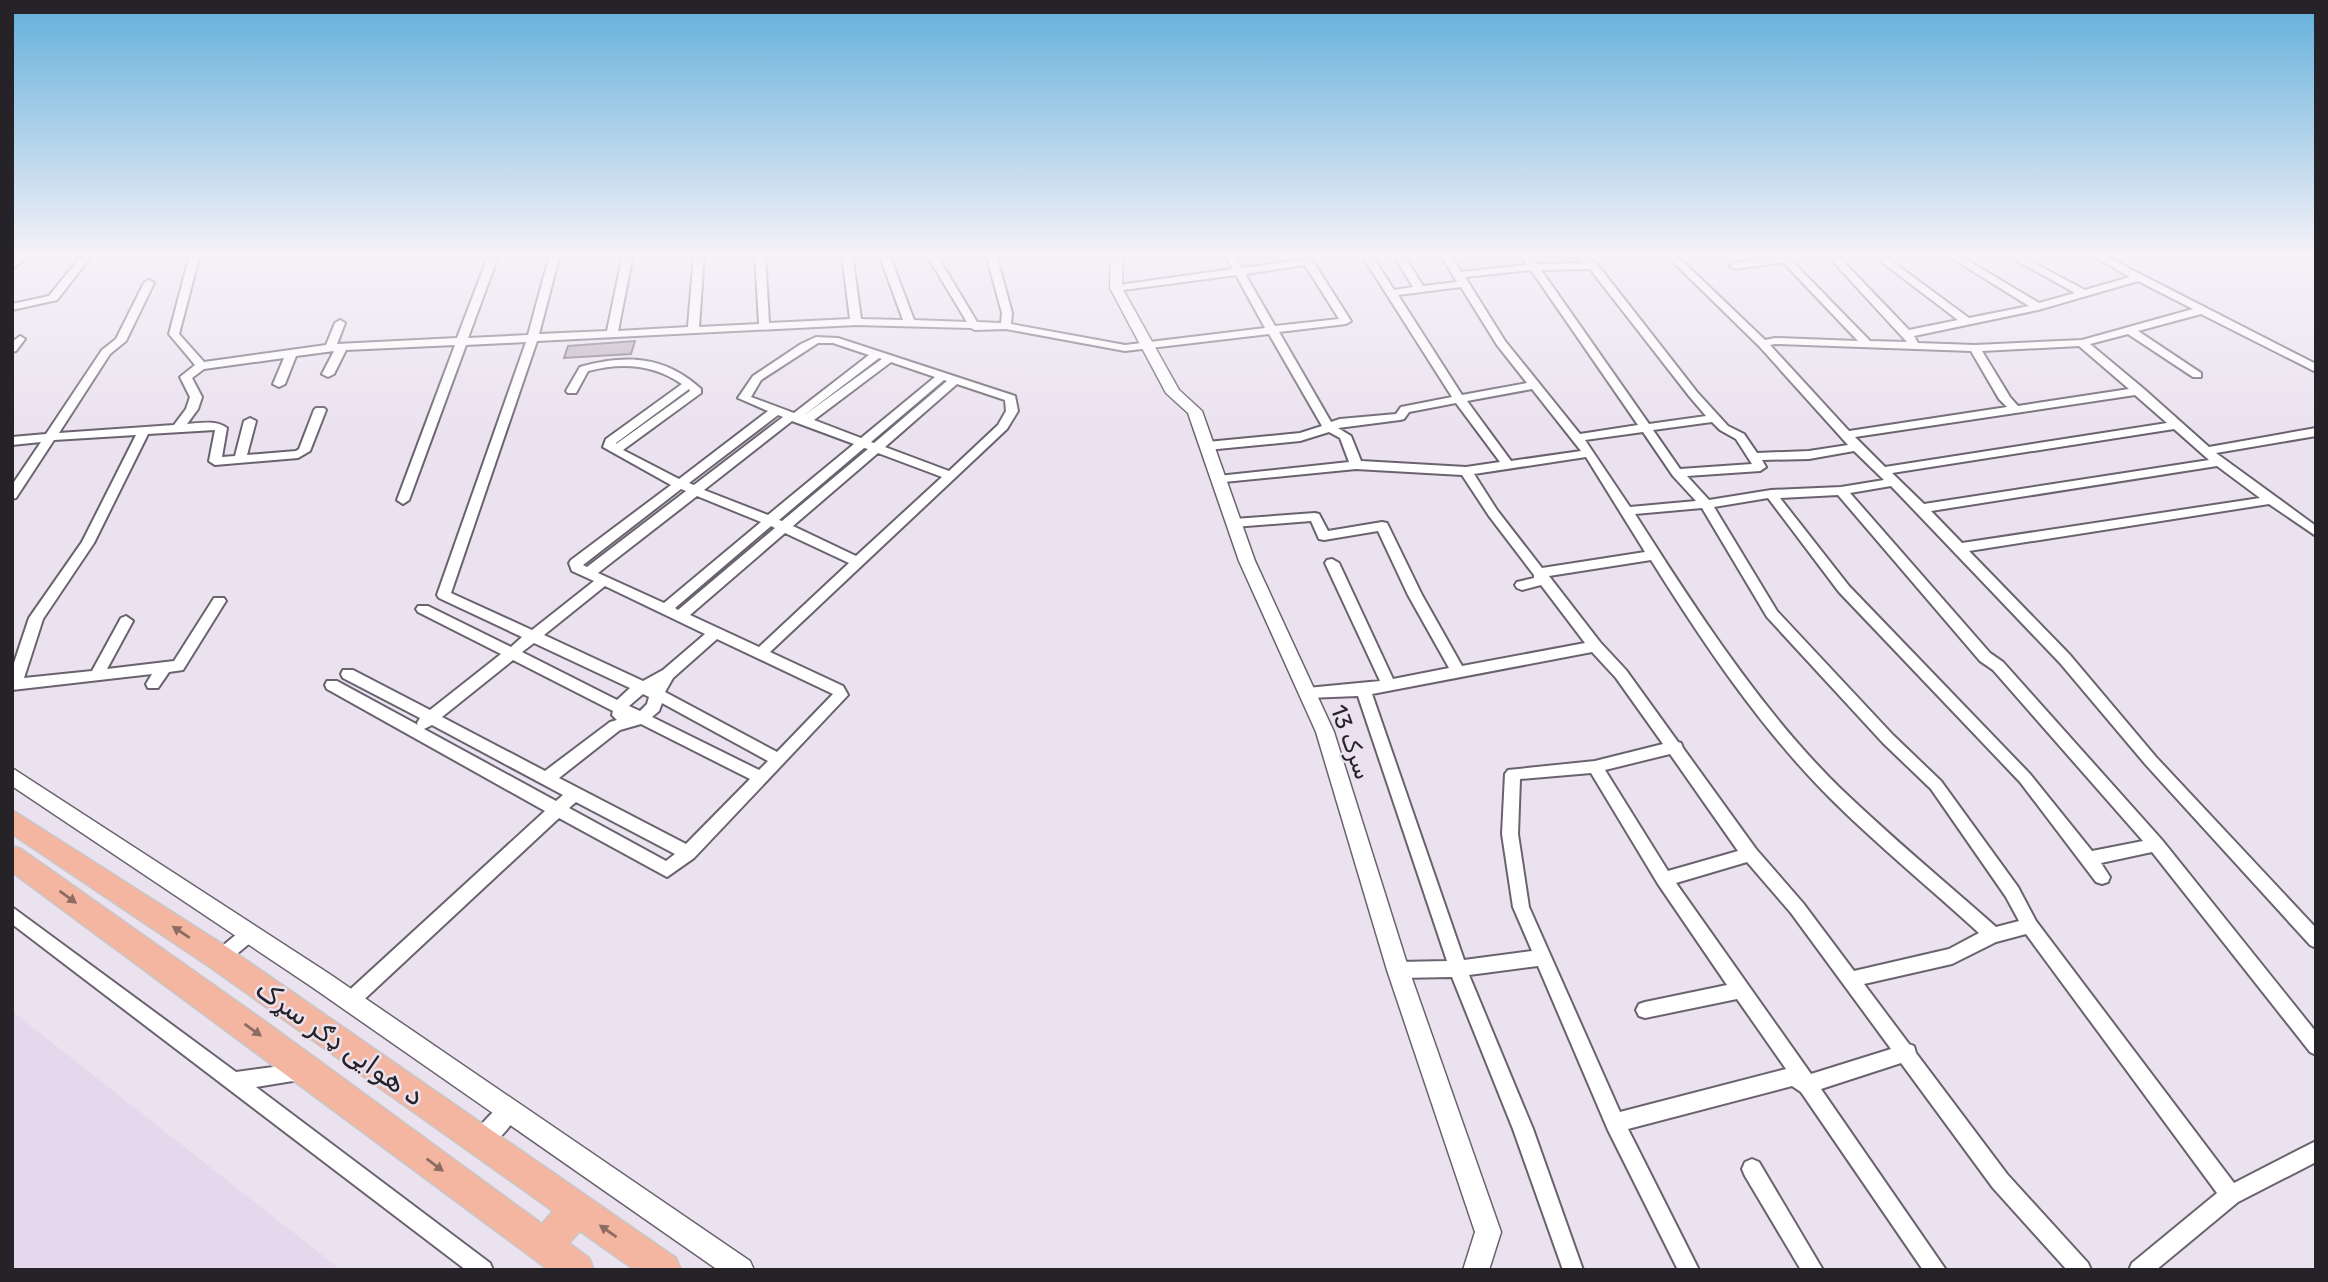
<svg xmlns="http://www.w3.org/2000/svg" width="2328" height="1282" viewBox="0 0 2328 1282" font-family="Rubik,'Noto Sans Arabic',sans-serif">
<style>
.built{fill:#e5d8ed}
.building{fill:#bcb2be;stroke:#7c727e;stroke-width:2}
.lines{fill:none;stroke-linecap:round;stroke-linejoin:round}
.minor-casing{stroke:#6a636f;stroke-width:4}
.tertiary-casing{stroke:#6a636f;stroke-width:3}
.primary-casing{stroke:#c7c6c7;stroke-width:3}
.minor{fill:#fff;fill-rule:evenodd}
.tertiary{fill:#fff;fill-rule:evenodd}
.primary{fill:#f4b6a1;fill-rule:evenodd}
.oneway{fill:#8d6c64}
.labels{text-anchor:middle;stroke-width:5;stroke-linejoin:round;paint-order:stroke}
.street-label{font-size:23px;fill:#262328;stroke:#eae2ef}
.near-street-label{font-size:28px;fill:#262328;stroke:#eae2ef}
</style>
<rect width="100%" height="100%" fill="#eae2ef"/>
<!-- built -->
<path class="built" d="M12 1011 27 1023 341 1270H12Z"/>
<!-- building -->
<path class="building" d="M635 341 631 354 564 358 568 346Z"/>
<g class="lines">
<defs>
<path id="minor" d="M19 254H29L12 270V261Z
M83 254H93L57 300 12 310V304L49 296Z
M190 254H200L179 334 204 362 326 345 335 323 340 320 345 323 337 344 457 338 489 254H499L468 338 528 335 550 254H560L539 334 607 331 623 254H633L618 331 688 327 694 254H704L699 327 759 324 755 254H765L769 323 850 319 842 254H852L861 319 903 320 879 254H889L914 320 967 322 926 254H936L977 322 1001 323 1002 313 986 254H996L1012 313 1011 324 1125 345 1265 328 1236 275 1116 291 1112 290V286L1233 269 1224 254H1234L1242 268 1308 259 1312 260 1351 321 1346 324 1279 332 1331 422 1340 419 1396 414 1401 407 1452 397 1361 254H1371L1394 290 1413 287 1393 254H1403L1423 286 1457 282 1440 254H1450L1461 272 1527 265 1520 254H1530L1537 264 1584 263 1574 254H1585L1597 264 1697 392 1728 426 1744 434 1757 453 1809 451 1848 445 1759 346 1665 254H1675L1765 340 1775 338 1858 341 1783 262 1735 269 1730 266 1735 263 1777 257 1775 254H1785L1870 341 1907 342 1826 254H1836L1909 330 1958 320 1871 254H1882L1969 318 2029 306 1945 254H1957L2039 303 2075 293 2005 254H2017L2085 290 2130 277 2089 254H2101L2316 364V372L2201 314 2138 331 2201 373V377H2193L2128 334 2090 344 2144 389 2209 447 2316 428V436L2216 453 2316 526V536L2269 504 1969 551 2070 655 2156 757 2316 928V948L2310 945 2146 765 2060 663 1891 486 1850 493 1990 653 2003 662 2162 840 2316 1032V1055L2310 1052 2152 852 2101 863 2110 877 2108 882 2102 884 2096 882 2020 782 1839 592 1768 498 1714 507 1777 611 1893 735 1941 781 2018 887 2036 921 2234 1183 2316 1141V1162L2238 1202 2156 1270H2129L2132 1263 2217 1193 2026 934 1996 942 1952 964 1864 984 1909 1044 1914 1046 1916 1053 2007 1174 2088 1263 2091 1270H2067L1993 1188 1901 1063 1821 1089 1946 1270H1923L1801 1092 1792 1086 1628 1129 1699 1270H1678L1608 1130 1538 966 1469 975 1533 1129 1583 1270H1563L1513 1129 1452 977 1398 978 1392 976 1389 970 1392 964 1398 962 1447 961 1358 696 1307 698 1302 697 1300 693 1302 689 1307 688 1380 681 1325 563 1327 560 1332 559 1339 563 1393 679 1449 668 1408 595 1378 531 1324 540 1319 539 1311 521 1234 527 1228 523 1234 519 1315 513 1319 514 1328 531 1382 522 1387 523 1422 595 1462 666 1585 643 1541 585 1522 590 1517 588 1515 585 1517 582 1534 578V575L1489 516 1462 475 1356 469 1214 483 1212 480 1214 477 1218 476 1349 462 1340 438 1329 432 1300 441 1207 450 1201 446 1207 442 1300 433 1322 426 1269 334 1125 351 1006 329 975 330 971 328 856 325 537 341 451 593 532 630 594 581 572 571 569 563 571 560 671 485 603 447 606 439 682 384C653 364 622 362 588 371L576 393H568L566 391 580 367C627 354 665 356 701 389V393L623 450 679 479 768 411 738 398 753 376 801 344 816 337 838 338 1015 396 1018 411 1007 429 770 652 843 686 848 695 694 858 667 877 559 818 356 1007 350 1009 344 1007 341 1001 344 995 545 811 327 689 325 685 327 681H337L418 725 417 723 420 718 343 678 341 674 343 670H353L430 710 501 654 418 612 416 609 418 606H428L511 647 522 637 439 598 437 595 526 342 466 345 409 500 403 504 397 500 455 345 346 350 334 374 328 377 322 374 334 351 296 356 285 384 279 387 273 384 284 358 204 369 192 378 202 397 198 409 187 424C200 423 216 420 227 428L222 457 235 456 244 421 250 418 256 421 247 455 296 451 299 449 314 410 316 408H324L326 410 310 451 298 458 215 465 209 461 215 430 148 434 94 543 43 619 24 678 92 671 121 618 126 616 133 621 107 669 174 661 214 598H224L226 601 224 604 183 670 169 672 158 688H148L146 684 152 674 12 690V669L29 618 82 542 136 435 54 440 16 498 12 499V485L41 442 12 445V437L46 434 102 350 116 339 144 283 149 280 154 283 126 341 110 354 59 433 174 425 186 409 190 397 180 377 195 365 169 334ZM1305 265 1339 319 1275 326 1245 274ZM1590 269 1689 396 1706 416 1649 424 1541 270ZM1531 270 1638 425 1580 434 1505 341 1465 277ZM2138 281 2193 309 2082 340 1975 345 1918 343 1914 336 2038 310ZM1461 287 1497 345 1527 383 1462 395 1398 295ZM818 343H833L869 355 794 413 751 397 761 380ZM1775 344 1971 351 1999 399 2007 407 1849 431 1770 345ZM2079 346 2129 389 2018 406 2010 397 1982 351ZM879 358 882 359 803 416ZM891 362 935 377 861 438 814 420ZM944 380 947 381 874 443 871 442ZM957 384 1005 400 1006 411 998 425 949 471 885 447ZM689 389 690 391 616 444V443ZM1532 389 1581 451 1511 461 1467 401ZM2135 395 2167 423 1885 467 1855 437ZM1456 403 1500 462 1466 467 1361 461 1351 436 1338 428 1400 420 1404 419 1409 412ZM778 415 783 417 694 485 689 483ZM792 421 854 444 768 515 704 490ZM1712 422 1720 430 1736 439 1752 464 1680 469 1653 430ZM2174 429 2209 460 1924 504 1892 473ZM1643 432 1673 476 1696 501 1630 507 1585 440ZM864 448 868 449 782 521 779 520ZM1854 451 1884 480 1841 487 1771 490 1709 500 1687 476 1760 471 1766 467 1762 460 1809 459ZM878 453 942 477 856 556 793 526ZM1586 457 1645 552 1542 568 1497 510 1474 474ZM2217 466 2260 498 1962 543 1931 511ZM681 489 686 491 587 567 583 565ZM1838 495 1980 661 1993 670 2143 841 2092 851 2030 774 1849 586 1780 498ZM697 496 761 522 664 603 598 573ZM1702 508 1767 617 1883 743 1931 789 2006 897 2019 921 1996 927C1944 881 1891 837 1841 789 1761 711 1695 608 1635 514ZM771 526 775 528 678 610 675 608ZM785 533 849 563 759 647 690 615ZM1651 560C1703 643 1760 728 1830 798 1877 845 1930 888 1979 933L1949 949 1854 971 1803 903 1756 849 1683 748 1681 743 1678 742 1626 670 1600 642 1549 576ZM605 586 705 634 663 670 643 681 544 635ZM717 639 833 694 777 752 665 692 673 678ZM534 643 630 688 617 700 522 652ZM1592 652 1616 678 1663 744 1595 761 1508 770 1505 774 1502 834 1513 907 1532 951 1464 960 1372 694ZM513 660 613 711 612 715 617 720 610 722 545 771 442 717ZM643 694 649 697 647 704 640 711 629 706ZM662 703 768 761 759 770 652 717 659 711ZM641 724 750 779 686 844 559 778 620 730ZM432 725 563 795 556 801 424 729ZM1670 754 1738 851 1668 871 1605 770ZM1591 773 1658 884 1727 985 1645 1002 1639 1004 1636 1010 1639 1016 1645 1018 1737 999 1786 1069 1620 1112 1529 907 1518 834 1520 779ZM576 802 675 854 666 861 569 808ZM1747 862 1791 913 1891 1049 1811 1074 1676 883Z
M2303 254 2316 255V262Z
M20 336 25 339 16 351 12 352V342Z
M12 907 236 1072 304 1063 311 1066 313 1072 311 1078 256 1087 490 1263 493 1270H466L12 924Z
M250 925 256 928 259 933 256 938 226 963 220 966 214 963 211 958 214 953 244 928Z
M509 1102 516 1104 519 1111C513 1125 495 1145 481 1151L474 1148 471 1141C477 1127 495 1107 509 1102Z
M1752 1159 1759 1162 1823 1270H1801L1745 1176 1742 1169 1745 1162Z"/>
<path id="tertiary" d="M1111 254H1123L1122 288 1179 390 1202 411 1255 561 1334 732 1409 970 1501 1232 1489 1270H1463L1475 1232 1387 970 1316 732 1239 561 1188 413 1166 393 1110 288Z
M12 768 328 973 750 1261 754 1270H718L312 987 12 786Z"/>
<path id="primary" d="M12 810 230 949 676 1258 681 1270H635L580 1231 569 1243 589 1258 594 1270H549L12 872V846L21 849 270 1025 542 1224 553 1211 210 967 12 834Z"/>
</defs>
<!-- minor casing -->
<use href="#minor" class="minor-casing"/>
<!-- tertiary casing -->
<use href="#tertiary" class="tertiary-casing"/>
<!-- primary casing -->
<use href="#primary" class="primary-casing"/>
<!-- minor -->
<use href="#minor" class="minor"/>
<!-- tertiary -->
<use href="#tertiary" class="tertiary"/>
<!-- primary -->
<use href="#primary" class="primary"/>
</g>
<!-- one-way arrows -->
<defs><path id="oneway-solid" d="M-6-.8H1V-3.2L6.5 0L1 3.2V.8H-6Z" transform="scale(1.75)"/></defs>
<g class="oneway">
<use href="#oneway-solid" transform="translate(68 897) rotate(36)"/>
<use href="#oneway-solid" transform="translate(181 932) rotate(-146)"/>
<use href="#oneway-solid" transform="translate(253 1030) rotate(36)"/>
<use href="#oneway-solid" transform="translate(435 1165) rotate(37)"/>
<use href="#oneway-solid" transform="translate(608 1231) rotate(-145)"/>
</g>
<!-- sky -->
<linearGradient id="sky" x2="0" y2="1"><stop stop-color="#61afda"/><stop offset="0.59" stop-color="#f6f2f8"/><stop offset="1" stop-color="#f6f2f8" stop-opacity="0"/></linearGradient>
<rect width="2328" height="433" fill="url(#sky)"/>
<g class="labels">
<!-- street labels -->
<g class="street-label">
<text transform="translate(1351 742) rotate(70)" y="8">سرک 13</text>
</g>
<!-- near-street labels -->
<g class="near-street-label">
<text transform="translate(340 1042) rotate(35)" y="10">د هوایی ډګر سړک</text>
</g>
</g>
<!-- border -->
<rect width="2328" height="1282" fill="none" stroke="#262328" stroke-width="28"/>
</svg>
